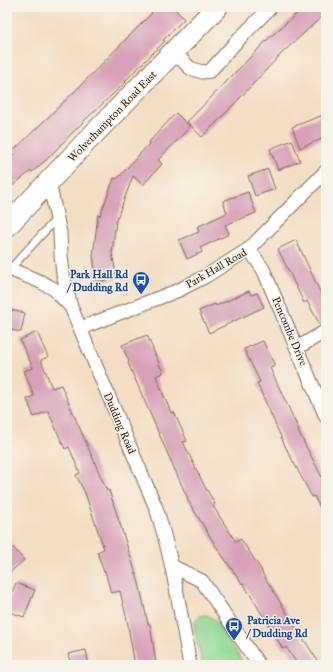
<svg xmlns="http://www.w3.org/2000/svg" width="333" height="672" viewBox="0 0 333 672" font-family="'IM FELL Great Primer',serif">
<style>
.green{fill:#90d893;stroke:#668158}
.building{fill:#d6a1b8}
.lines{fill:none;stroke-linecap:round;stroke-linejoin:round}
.lane-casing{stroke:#7c6958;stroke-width:9}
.street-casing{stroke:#7c6958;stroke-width:15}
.primary-casing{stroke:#7c6958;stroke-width:23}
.lane{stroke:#fff;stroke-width:7}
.street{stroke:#fff;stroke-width:13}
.primary{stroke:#fff;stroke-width:21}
.labels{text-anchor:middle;stroke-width:3;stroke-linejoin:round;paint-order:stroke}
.street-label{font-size:11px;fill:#3b2a1e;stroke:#f7f3e8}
.transit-label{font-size:11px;font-weight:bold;fill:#164399;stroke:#f7f3e8;text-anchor:end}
</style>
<rect width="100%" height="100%" fill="#f7f3e8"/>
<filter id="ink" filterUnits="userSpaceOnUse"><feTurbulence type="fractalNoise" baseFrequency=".025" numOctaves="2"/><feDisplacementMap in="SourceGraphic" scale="8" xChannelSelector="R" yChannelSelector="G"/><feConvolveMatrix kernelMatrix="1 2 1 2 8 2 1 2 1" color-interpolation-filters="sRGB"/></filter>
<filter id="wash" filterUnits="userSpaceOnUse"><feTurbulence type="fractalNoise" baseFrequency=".012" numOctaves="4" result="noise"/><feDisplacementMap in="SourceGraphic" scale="16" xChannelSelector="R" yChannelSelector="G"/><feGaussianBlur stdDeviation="0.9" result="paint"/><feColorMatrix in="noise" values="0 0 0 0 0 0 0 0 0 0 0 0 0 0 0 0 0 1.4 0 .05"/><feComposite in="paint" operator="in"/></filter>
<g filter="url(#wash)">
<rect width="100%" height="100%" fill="#f4dec3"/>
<!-- green -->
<path class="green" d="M207 615 215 620 245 665H203C201 656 193 631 195 623 196 617 201 615 207 615Z"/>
<g id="blocks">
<!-- building -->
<path class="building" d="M146 7H173L184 19 163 40 165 41 125 81 126 82 85 120 46 160 32 172 31 171 7 190V160L15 153 13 151 72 94 152 13Z
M304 7H326V13L282 53 223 116 202 137 187 122 268 39Z
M176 113 190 127 158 160 162 164 143 185 133 176 116 221 112 253 117 278 97 282 93 256 98 215 100 216 114 178 117 179 149 144 148 143Z
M326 114V137L300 148 292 127Z
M292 140 300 161 278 170 270 149Z
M268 169 275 189 255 196 248 176Z
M248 192 256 213 225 225 229 234 200 248 202 252 187 259 179 240 199 232 197 227 227 213 223 201Z
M296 240 323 298 326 297V323L320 325 307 301 304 303 278 249Z
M249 291 251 295 257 293 264 307 209 333 199 311 215 304 216 306Z
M7 309 25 313 21 332 7 329Z
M37 332 48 357 41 360 52 388 61 385 107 491 109 490 139 583 148 624H150L156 663 146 665H135L127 620 120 591 111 593 105 571 104 572 97 552 104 549 85 493 76 475 80 473 69 447 65 449 48 411 34 417 27 399 34 396 24 371 33 368 20 340Z
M147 335 163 373 156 376 171 413 174 412 187 441 183 442 204 485 215 504 213 506 236 542 241 539 262 571H261L304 641H305L320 665H298L286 647 283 649 243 583 242 584 217 548 187 499H188L170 459 128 363 129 362 122 345Z
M263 341 275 366 270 368 299 430 298 431 326 485V519L314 496 312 497 285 446 257 383 260 382 244 349Z
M7 540 24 560 7 575Z
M16 583 35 590 24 617 7 611V606Z
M86 650 89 665H71L68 654Z"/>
</g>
</g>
<g filter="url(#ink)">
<use href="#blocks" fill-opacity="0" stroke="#7c6958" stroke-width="1"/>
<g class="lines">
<defs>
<path id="lane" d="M10 269 57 218"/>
<path id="street" d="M174 52 190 68 202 72 210 71 237 41 271 7
M49 182 60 233 61 255 63 274 71 307 156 508C173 559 180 612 190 665
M249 249 263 269 326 417
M7 268 41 282 54 289 71 307
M81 328 179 290 206 276 249 249 326 171
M297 348 326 331
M172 566 202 581 259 665"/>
<path id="primary" d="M7 226 84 144 217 7"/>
</defs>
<!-- lane casing -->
<use href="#lane" class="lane-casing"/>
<!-- street casing -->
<use href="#street" class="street-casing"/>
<!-- primary casing -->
<use href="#primary" class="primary-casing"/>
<!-- lane -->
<use href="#lane" class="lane"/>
<!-- street -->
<use href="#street" class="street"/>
<!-- primary -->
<use href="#primary" class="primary"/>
</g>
</g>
<!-- icons -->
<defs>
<symbol id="bus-pin" viewBox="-11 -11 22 30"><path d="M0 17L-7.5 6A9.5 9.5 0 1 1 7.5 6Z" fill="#1a4fb4" stroke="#f7f3e8"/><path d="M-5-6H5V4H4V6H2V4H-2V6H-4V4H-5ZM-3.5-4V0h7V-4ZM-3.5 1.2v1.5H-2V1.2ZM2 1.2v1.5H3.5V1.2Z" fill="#fff"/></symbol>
</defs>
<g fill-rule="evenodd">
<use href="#bus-pin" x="131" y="270" width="20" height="27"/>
<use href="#bus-pin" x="224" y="616" width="20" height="27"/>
</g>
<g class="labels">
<!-- street labels -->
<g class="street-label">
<text transform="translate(112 116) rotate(-46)" y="4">Wolverhampton Road East</text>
<text transform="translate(216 268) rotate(-30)" y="4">Park Hall Road</text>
<text transform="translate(290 331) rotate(67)" y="4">Pencombe Drive</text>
<text transform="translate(120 423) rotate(67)" y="4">Dudding Road</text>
</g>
<!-- transit labels -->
<g class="transit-label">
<text x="128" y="278">Park Hall Rd<tspan x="128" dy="13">/ Dudding Rd</tspan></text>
<text x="247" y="624" text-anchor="start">Patricia Ave<tspan x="247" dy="13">/ Dudding Rd</tspan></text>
</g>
</g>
<!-- margin -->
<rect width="333" height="672" fill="none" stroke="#f7f3e8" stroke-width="24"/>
</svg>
